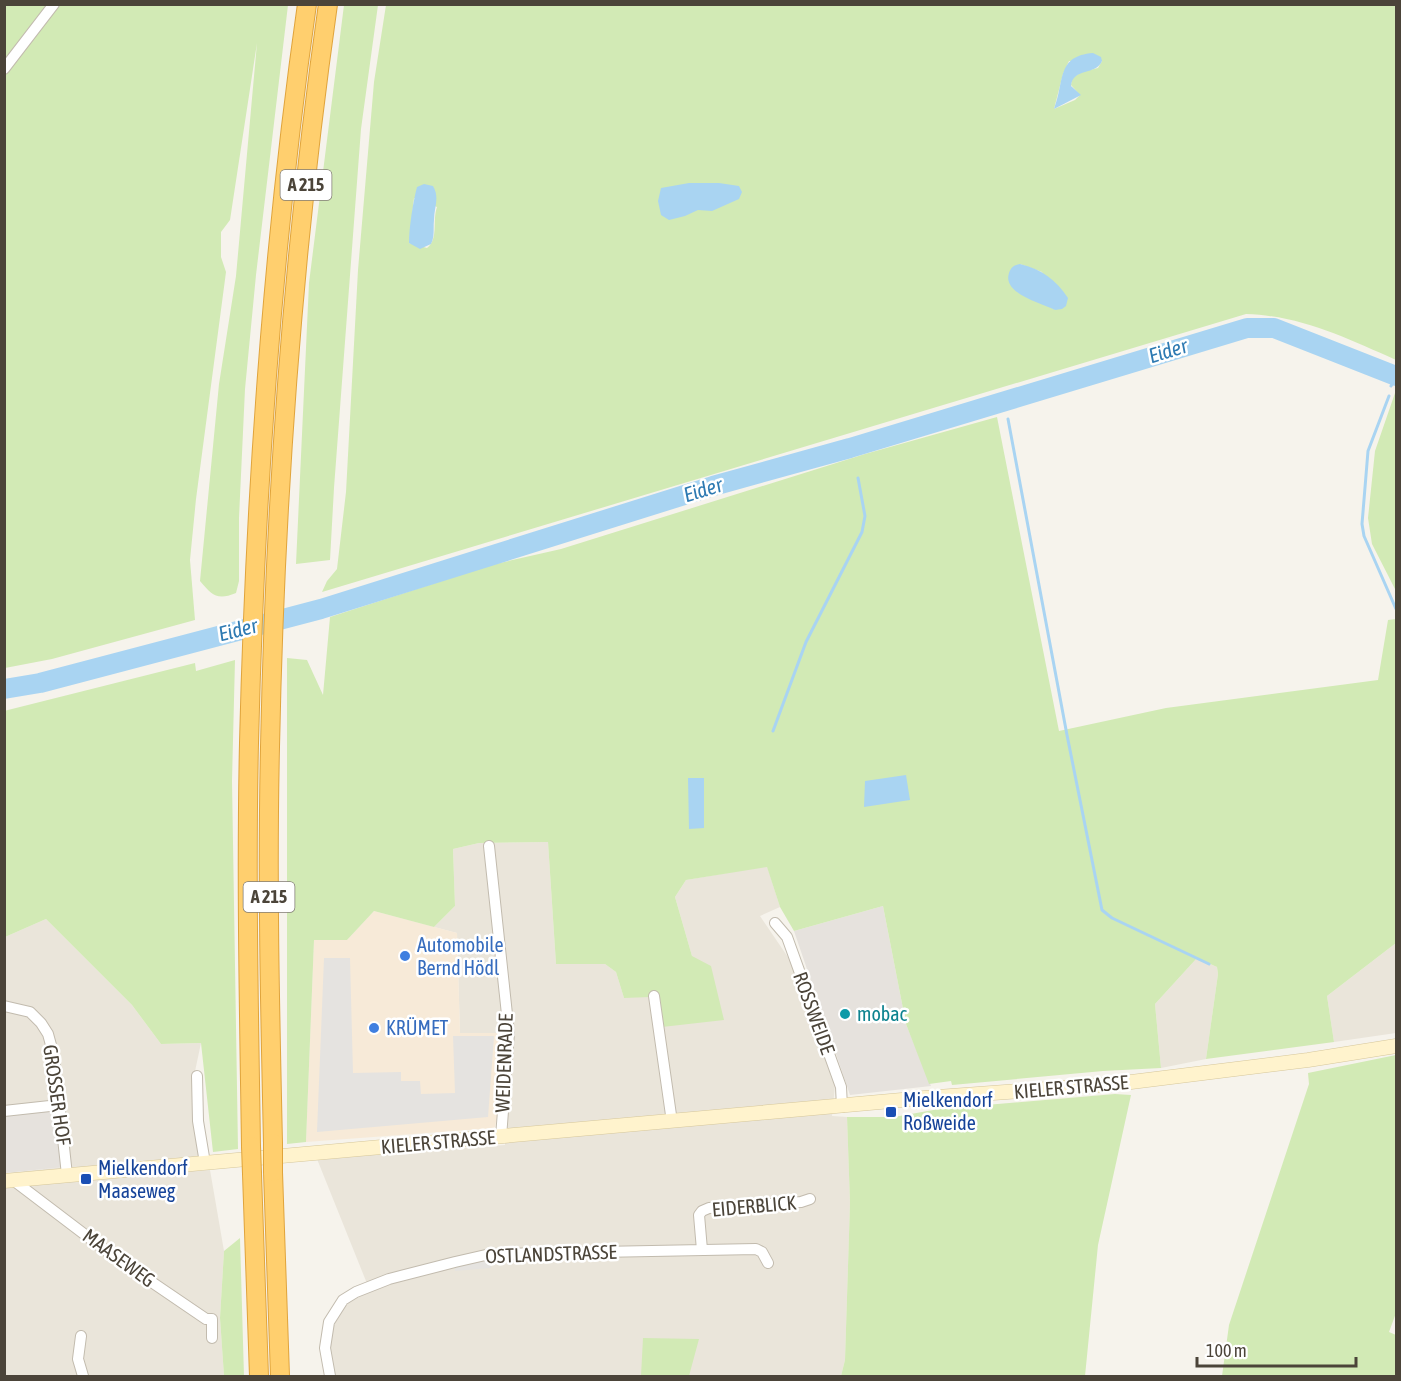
<svg xmlns="http://www.w3.org/2000/svg" width="1401" height="1381" viewBox="0 0 1401 1381" font-family="'Asap Condensed',sans-serif">
<style>
.residential{fill:#eae5da}
.commercial{fill:#f7ead8}
.industrial{fill:#e6e2dd}
.green{fill:#d2eab5;fill-rule:evenodd}
.parking{fill:#e5e3e0}
.water{fill:#a9d4f2}
.lines{fill:none;stroke-linecap:round;stroke-linejoin:round}
.stream{stroke:#a9d4f2;stroke-width:3}
.river{stroke:#a9d4f2;stroke-width:20}
.street-casing{stroke:#c2bbae;stroke-width:12}
.secondary-casing{stroke:#d6c79b;stroke-width:15}
.highway-casing{stroke:#e0a43c;stroke-width:20}
.street{stroke:#fff;stroke-width:10}
.secondary{stroke:#fff3cd;stroke-width:14}
.highway{stroke:#ffcf6e;stroke-width:18}
.highway-bridge-casing{stroke:#e0a43c;stroke-width:20;stroke-linecap:butt}
.highway-bridge{stroke:#ffcf6e;stroke-width:18}
.shop-dot{fill:#3f7fe0;stroke:#fff;stroke-width:2}
.culture-dot{fill:#0f9aa8;stroke:#fff;stroke-width:2}
.transit-dot{fill:#1a4fb4;stroke:#fff;stroke-width:2}
.labels{text-anchor:middle;stroke-width:5;stroke-linejoin:round;paint-order:stroke}
.shield{fill:#fff;stroke:#817c74;stroke-width:1.5}
.shield-label{font-size:18px;font-weight:bold;fill:#4b4439}
.shop-label{font-size:20px;fill:#366cbe;stroke:#fff;text-anchor:start}
.street-label{font-size:20px;fill:#4b4439;stroke:#fff}
.culture-label{font-size:20px;fill:#0d838f;stroke:#fff;text-anchor:start}
.transit-label{font-size:20px;fill:#164399;stroke:#fff;text-anchor:start}
.water-label{font-size:21px;font-style:italic;fill:#2e7ab2;stroke:#fff}
</style>
<rect width="100%" height="100%" fill="#f6f3ec"/>
<!-- residential -->
<path class="residential" d="M548 842 556 964H605L616 972 624 998 692 956 675 897 686 880 767 866 780 907 760 916 792 963 835 1085 832 1116 847 1117 850 1203 845 1360 841 1376H330L325 1348 332 1325 347 1304 370 1291 317 1159 505 1145 507 1033H460L457 933 434 927 455 906 453 849 479 843Z
M46 919 132 1005 161 1044 201 1043 194 1076 199 1171 210 1170 224 1251 220 1318 224 1376H5V1173L63 1167 5 1113V937Z
M1396 943V1033L1334 1042 1327 996Z
M1197 958 1217 967 1218 974 1206 1059 1161 1068 1155 1004Z"/>
<!-- commercial -->
<path class="commercial" d="M374 911 457 933 460 1033H507L505 1065 495 1128 306 1142 314 940H347Z"/>
<!-- industrial -->
<path class="industrial" d="M883 906 906 1024 931 1086 850 1095 794 931Z
M56 1108 64 1167 5 1173V1113Z"/>
<!-- green -->
<path class="green" d="M4 5H288L256 275 245 389 239 518V581L236 593C217 601 212 595 200 581L219 384 236 276 257 43 230 220 221 232V257L226 272 196 499 190 560 195 620 52 659 5 668Z
M344 5H378L361 129 334 488 330 560 296 564 309 283Z
M386 5H1396V360C1346 338 1302 316 1246 314L322 592 327 581 337 569 346 492 358 270 374 82ZM1069 61H1102L1098 68 1081 72 1072 78 1071 85 1080 95 1075 100 1054 109 1063 74ZM414 198 437 207C432 221 439 239 427 248L409 243ZM1020 264 1042 272 1056 310 1046 305Z
M1395 393 1396 394V591L1372 544 1368 518 1375 451Z
M997 417 1059 731 1166 708 1378 680 1388 620 1396 619V943L1327 996 1334 1042 1206 1059 1218 974 1217 967 1197 958 1155 1004 1161 1068 1103 1071 952 1085 951 1081 929 1084 906 1024 883 906 794 931 780 907 767 867 686 880 675 897 692 956 711 966 724 1020 662 1027 650 997 624 998 616 972 605 964H556L548 842 479 843 453 849 455 906 434 927 374 911 347 940H314L306 1142 287 1144V658L307 660 323 695 330 617 491 565 561 549 865 454ZM689 778H704V828H689Z
M235 660 232 781 238 1149 213 1152 201 1043 161 1044 132 1005 46 919 5 937 4 711 195 663 196 671Z
M1396 1055V1313L1389 1332 1396 1335V1376H1222L1229 1325 1309 1084 1308 1073Z
M1115 1094 1131 1095 1098 1245 1085 1376H841L845 1360 850 1203 847 1117H894L939 1109Z
M240 1238 244 1376H224L220 1318 224 1251Z
M643 1338 699 1339 689 1376H641Z"/>
<!-- parking -->
<path class="parking" d="M324 958H350L353 1073 401 1072V1081H420L421 1094 455 1093 453 1036H494L488 1117 317 1132Z
M490 1254 491 1268 455 1271V1262Z"/>
<!-- water -->
<path class="water" d="M1093 53 1101 57 1102 61C1096 76 1073 67 1071 86L1081 95 1054 109C1065 81 1056 56 1093 53Z
M689 183H719L739 186 742 192 739 199 712 211 698 210 685 216 669 220 661 215 658 201 661 188Z
M424 184 433 186C440 198 434 207 434 220 433 229 435 236 431 244L420 249 409 243C409 228 413 202 417 187Z
M1020 264C1042 269 1056 280 1068 298L1066 306 1062 309 1055 310C1042 303 1002 294 1009 273 1011 267 1014 265 1020 264Z
M906 775 910 800 864 807 865 781Z
M688 778H704V828L689 829Z"/>
<g class="lines">
<!-- stream -->
<path class="stream" d="M1391 386 1396 376
M1389 396 1368 451 1362 524 1364 536 1396 609
M1008 419 1067 735 1102 910 1112 918 1209 964
M773 731 806 642 862 532 865 516 858 478"/>
<!-- river -->
<path class="river" d="M4 689 40 683 321 609 713 486 850 448 1247 328H1274L1396 376"/>
<defs>
<path id="street" d="M4 69 54 4
M489 846 509 1033 501 1137
M775 923 787 937 841 1087 842 1107
M654 996 672 1122
M4 1006 30 1012 41 1023 48 1034 54 1056 67 1175
M197 1076 198 1121 205 1163
M4 1111 59 1105
M13 1180 109 1253 206 1319H212V1338
M702 1250 699 1215 702 1211 709 1208 801 1202 810 1199
M81 1336 78 1359 83 1376
M330 1376 325 1348 329 1322 343 1300 356 1292 389 1279 455 1262 490 1254 756 1249 762 1252 768 1263"/>
<path id="secondary" d="M4 1181 924 1098 1115 1084 1308 1060 1396 1046"/>
<path id="highway" d="M273 1143C270 1011 267 879 270 747 275 499 293 250 328 4
M251 1146C249 1012 246 877 249 743 255 496 272 249 307 4
M273 1172 280 1376
M252 1174 259 1376"/>
</defs>
<!-- street casing -->
<use href="#street" class="street-casing"/>
<!-- secondary casing -->
<use href="#secondary" class="secondary-casing"/>
<!-- highway casing -->
<use href="#highway" class="highway-casing"/>
<!-- street -->
<use href="#street" class="street"/>
<!-- secondary -->
<use href="#secondary" class="secondary"/>
<!-- highway -->
<use href="#highway" class="highway"/>
<defs>
<path id="highway-bridge" d="M273 1143V1172
M251 1146 252 1174"/>
</defs>
<!-- highway-bridge casing -->
<use href="#highway-bridge" class="highway-bridge-casing"/>
<!-- highway-bridge -->
<use href="#highway-bridge" class="highway-bridge"/>
</g>
<!-- markers -->
<g class="shop-dot">
<circle cx="405" cy="956" r="6"/>
<circle cx="374" cy="1028" r="6"/>
</g>
<circle class="culture-dot" cx="845" cy="1014" r="6"/>
<g class="transit-dot">
<rect x="885" y="1106" width="12" height="12" rx="3"/>
<rect x="80" y="1173" width="12" height="12" rx="3"/>
</g>
<g class="labels">
<!-- shield labels -->
<g class="shield">
<rect x="280.5" y="170" width="51" height="30" rx="4.5"/>
<rect x="243.5" y="882" width="51" height="30" rx="4.5"/>
</g>
<g class="shield-label">
<text x="306" y="191">A 215</text>
<text x="269" y="903">A 215</text>
</g>
<!-- shop labels -->
<g class="shop-label">
<text x="417" y="952">Automobile<tspan x="417" dy="23">Bernd Hödl</tspan></text>
<text x="386" y="1035">KRÜMET</text>
</g>
<!-- street labels -->
<g class="street-label">
<text transform="translate(814 1013) rotate(70)" y="7">ROSSWEIDE</text>
<text transform="translate(504 1063) rotate(-88)" y="7">WEIDENRADE</text>
<text transform="translate(1071 1087) rotate(-5)" y="7">KIELER STRASSE</text>
<text transform="translate(57 1095) rotate(82)" y="7">GROSSER HOF</text>
<text transform="translate(438 1142) rotate(-5)" y="7">KIELER STRASSE</text>
<text transform="translate(754 1206) rotate(-5)" y="7">EIDERBLICK</text>
<text transform="translate(551 1254) rotate(-2)" y="7">OSTLANDSTRASSE</text>
<text transform="translate(119 1258) rotate(36)" y="7">MAASEWEG</text>
</g>
<!-- culture labels -->
<g class="culture-label">
<text x="857" y="1021">mobac</text>
</g>
<!-- transit labels -->
<g class="transit-label">
<text x="903" y="1107">Mielkendorf<tspan x="903" dy="23">Roßweide</tspan></text>
<text x="98" y="1175">Mielkendorf<tspan x="98" dy="23">Maaseweg</tspan></text>
</g>
<!-- water labels -->
<g class="water-label">
<text transform="translate(1168 351) rotate(-17)" y="7">Eider</text>
<text transform="translate(703 490) rotate(-17)" y="7">Eider</text>
<text transform="translate(238 630) rotate(-14)" y="7">Eider</text>
</g>
</g>
<!-- border -->
<rect width="1401" height="1381" fill="none" stroke="#4b4439" stroke-width="12"/>
<!-- scale -->
<path d="M1197 1357v9h159v-9" fill="none" stroke="#4b4439" stroke-width="3"/>
<text x="1206" y="1357" font-size="18" fill="#4b4439" stroke="#ffffff" stroke-width="4.5" paint-order="stroke">100 m</text>
</svg>
